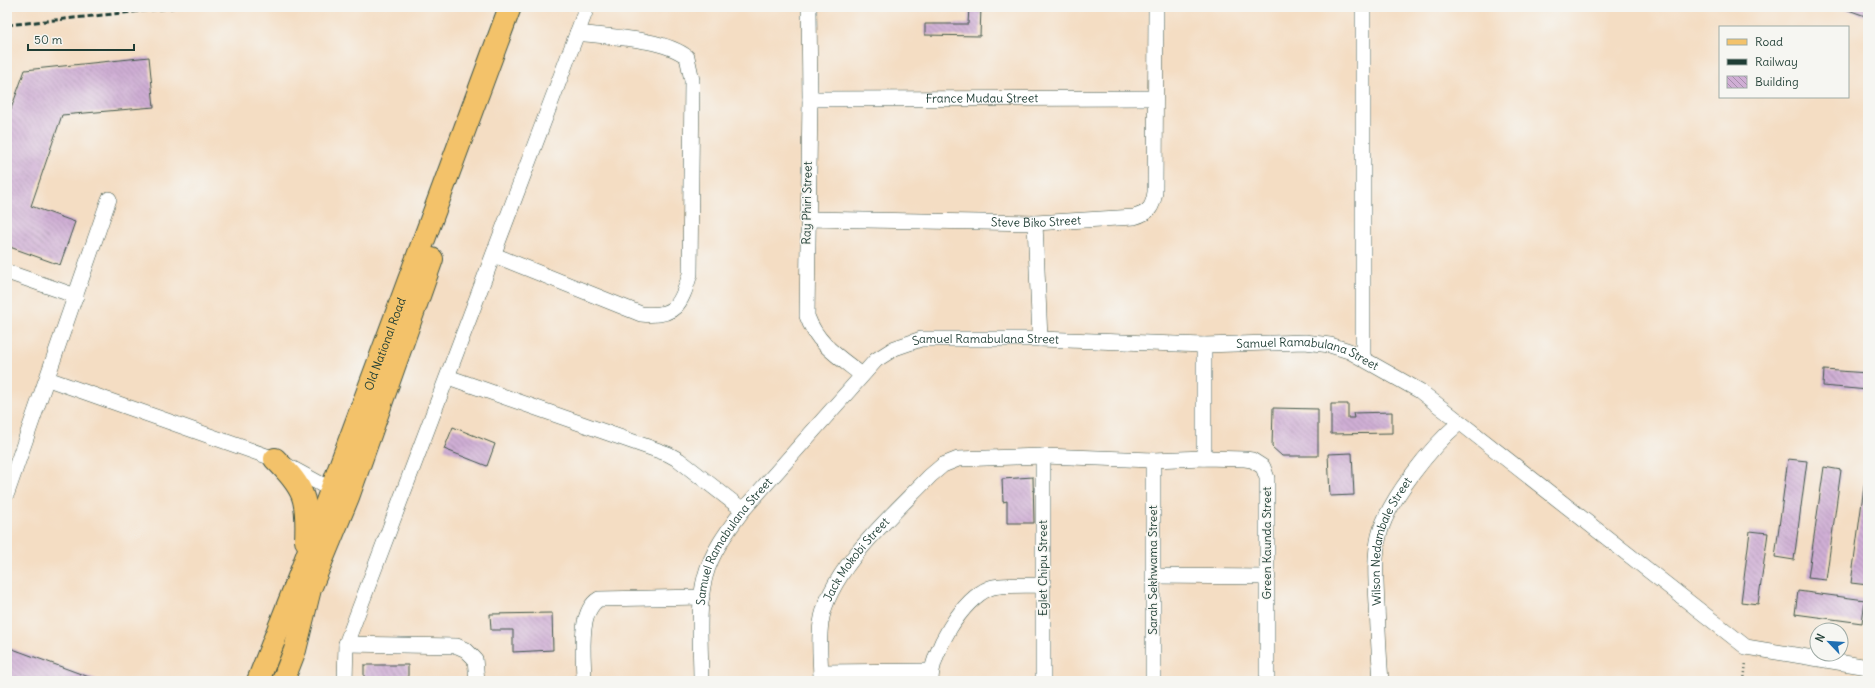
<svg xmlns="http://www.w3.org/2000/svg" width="1875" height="688" viewBox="0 0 1875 688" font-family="Delius,sans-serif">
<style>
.building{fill:url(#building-back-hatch)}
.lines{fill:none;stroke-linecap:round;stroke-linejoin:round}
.minor-casing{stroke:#3f5549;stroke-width:16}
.primary-casing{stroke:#3f5549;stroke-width:24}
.path{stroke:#3f5549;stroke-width:2.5;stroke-dasharray:1 3;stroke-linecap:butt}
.minor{stroke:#fff;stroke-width:15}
.primary{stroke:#f3c26a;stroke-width:22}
.rail{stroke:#1f3d34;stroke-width:3;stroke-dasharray:6 3;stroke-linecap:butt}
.labels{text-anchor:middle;stroke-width:3;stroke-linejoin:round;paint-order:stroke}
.street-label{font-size:12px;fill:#1f3d34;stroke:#f6f6f2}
</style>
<defs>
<pattern id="building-back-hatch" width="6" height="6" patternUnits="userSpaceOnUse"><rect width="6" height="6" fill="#cfaed4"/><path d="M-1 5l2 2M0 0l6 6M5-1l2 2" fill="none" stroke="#a78fad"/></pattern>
</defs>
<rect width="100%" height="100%" fill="#f6f6f2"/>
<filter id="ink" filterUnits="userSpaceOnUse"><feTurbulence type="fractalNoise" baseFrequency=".025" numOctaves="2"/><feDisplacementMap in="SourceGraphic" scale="8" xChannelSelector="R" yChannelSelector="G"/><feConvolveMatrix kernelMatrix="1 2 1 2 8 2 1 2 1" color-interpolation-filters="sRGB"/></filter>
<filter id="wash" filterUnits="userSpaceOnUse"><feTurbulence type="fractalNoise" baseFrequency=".012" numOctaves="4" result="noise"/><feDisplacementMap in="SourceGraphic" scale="16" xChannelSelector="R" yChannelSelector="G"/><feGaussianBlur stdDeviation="0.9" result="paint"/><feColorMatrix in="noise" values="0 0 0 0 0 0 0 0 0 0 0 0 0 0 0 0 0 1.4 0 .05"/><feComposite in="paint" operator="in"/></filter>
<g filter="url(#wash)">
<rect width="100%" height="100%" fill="#f4ddc3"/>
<g id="blocks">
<!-- building -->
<path class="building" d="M969 7H981L980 36 925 35V24H968Z
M1840 7H1868V17Z
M149 57 154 107 62 115 31 206 75 222 60 265 7 246V120L25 70Z
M1824 370 1868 373V390L1823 386Z
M1331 404H1348V418H1354L1353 413 1392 412V433L1331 434Z
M1273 408 1318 409V456H1282L1272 447Z
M453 427 495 444 487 466 444 449Z
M1352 453 1354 495 1330 496 1328 454Z
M1788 459 1807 461 1794 560 1775 557Z
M1824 467 1841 470 1826 580 1808 578Z
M1866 472 1868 473V585L1851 583Z
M1033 477 1034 523H1007V501L1003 502 1002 479Z
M1750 531 1768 533 1758 604 1741 602Z
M1798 591 1865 600 1862 623 1795 614Z
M552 613 553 650 513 652V630H491L490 614Z
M10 648 100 681H7V656Z
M364 665H408V681H364Z
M551 679V681H527V680Z"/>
</g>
</g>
<g filter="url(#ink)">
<use href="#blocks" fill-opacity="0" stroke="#3f5549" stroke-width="1"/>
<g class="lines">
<defs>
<g id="minor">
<path d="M809 7 810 99 807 316C817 344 839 357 862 375"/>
<path id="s1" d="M810 99 1155 98"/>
<path id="s2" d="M807 219 1035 223 1134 217C1149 213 1153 207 1155 192L1156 7"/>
<path d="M1035 223 1040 339"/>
<path d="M494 255 641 314C676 318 681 304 690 274L692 80 687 57C663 38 608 37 577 33"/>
<path d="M7 272 76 296"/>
<path d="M1363 358V7"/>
<path d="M448 377 668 454 679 460 743 510"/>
<path d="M48 379 275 459 339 494"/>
<path d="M1043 456V681"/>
<path d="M1204 458V345"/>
<path d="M7 493 109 199"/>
<path d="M1154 576 1268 577"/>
<path d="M346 644 457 646 466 650 475 659 477 681"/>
<path d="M821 672 931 671"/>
<path d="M345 681 346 644 587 7"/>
<path d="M584 681C584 659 577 612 599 599L702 597"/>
<path id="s3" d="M701 681C701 650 697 607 705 577 711 553 728 530 743 510L876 360 895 348 921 339H1040L1204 345 1305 342 1330 345 1349 351 1420 391 1746 647 1868 667"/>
<path id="s4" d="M821 681C821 662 818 642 821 623 828 570 895 513 930 476L943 465 958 459 1043 456 1153 460 1204 458 1245 459 1252 460 1263 467 1267 478V681"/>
<path d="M931 681C931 652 962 599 990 588 1000 584 1030 586 1042 585"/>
<path d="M1153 681V460"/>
<path id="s5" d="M1381 681C1379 656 1378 631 1377 605 1376 583 1374 558 1379 536 1387 501 1432 446 1459 423"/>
</g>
<g id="primary">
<path d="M275 459C305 489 308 499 306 541"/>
<path id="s6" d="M258 681 299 577 510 7"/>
<path d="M283 681 295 650 310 589 348 497 432 259"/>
</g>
</defs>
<!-- minor casing -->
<use href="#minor" class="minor-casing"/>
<!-- primary casing -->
<use href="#primary" class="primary-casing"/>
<!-- path -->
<path class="path" d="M1744 681 1746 662"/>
<!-- minor -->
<use href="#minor" class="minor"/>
<!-- primary -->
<use href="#primary" class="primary"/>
<!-- rail -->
<path class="rail" d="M7 25 180 7"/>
</g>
</g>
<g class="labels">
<!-- street labels -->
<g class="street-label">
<text dy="4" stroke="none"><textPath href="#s1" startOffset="172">France Mudau Street</textPath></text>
<text transform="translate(807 203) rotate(-89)" y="4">Ray Phiri Street</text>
<text dy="4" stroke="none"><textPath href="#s2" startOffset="229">Steve Biko Street</textPath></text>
<text dy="4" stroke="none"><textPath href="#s3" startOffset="497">Samuel Ramabulana Street</textPath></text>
<text dy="4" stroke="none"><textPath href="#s6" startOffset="360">Old National Road</textPath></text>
<text dy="4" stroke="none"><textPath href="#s3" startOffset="821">Samuel Ramabulana Street</textPath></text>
<text dy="4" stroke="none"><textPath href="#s3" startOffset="149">Samuel Ramabulana Street</textPath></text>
<text transform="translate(1267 543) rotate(-90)" y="4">Green Kaunda Street</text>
<text dy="4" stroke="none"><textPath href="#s5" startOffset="143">Wilson Nedambale Street</textPath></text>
<text dy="4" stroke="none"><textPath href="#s4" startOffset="132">Jack Mokobi Street</textPath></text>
<text transform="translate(1043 568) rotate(-90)" y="4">Eglet Chipu Street</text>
<text transform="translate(1153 570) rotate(-90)" y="4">Sarah Sekhwama Street</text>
</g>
</g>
<!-- margin -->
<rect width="1875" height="688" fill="none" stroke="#f6f6f2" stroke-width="24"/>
<!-- legend -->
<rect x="1719" y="26" width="130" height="72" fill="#f6f6f2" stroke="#a0aca6"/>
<rect x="1727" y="39" width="20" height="6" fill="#f3c26a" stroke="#a0aca6"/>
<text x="1755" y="46" font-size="12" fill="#1f3d34">Road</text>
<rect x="1727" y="59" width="20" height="6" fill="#1f3d34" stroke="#a0aca6"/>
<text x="1755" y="66" font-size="12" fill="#1f3d34">Railway</text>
<rect x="1727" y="76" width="20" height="12" fill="url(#building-back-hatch)" stroke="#a0aca6"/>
<text x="1755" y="86" font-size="12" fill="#1f3d34">Building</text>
<!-- north arrow -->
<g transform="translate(1829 642) rotate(295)"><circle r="19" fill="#f6f6f2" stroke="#a0aca6"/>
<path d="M0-3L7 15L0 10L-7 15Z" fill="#1f6fb2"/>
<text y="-6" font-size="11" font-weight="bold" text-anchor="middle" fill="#1f3d34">N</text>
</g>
<!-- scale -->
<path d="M28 44v6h106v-6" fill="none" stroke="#1f3d34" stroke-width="2"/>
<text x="34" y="44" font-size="12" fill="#1f3d34" stroke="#f6f6f2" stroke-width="3" paint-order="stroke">50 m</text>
</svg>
